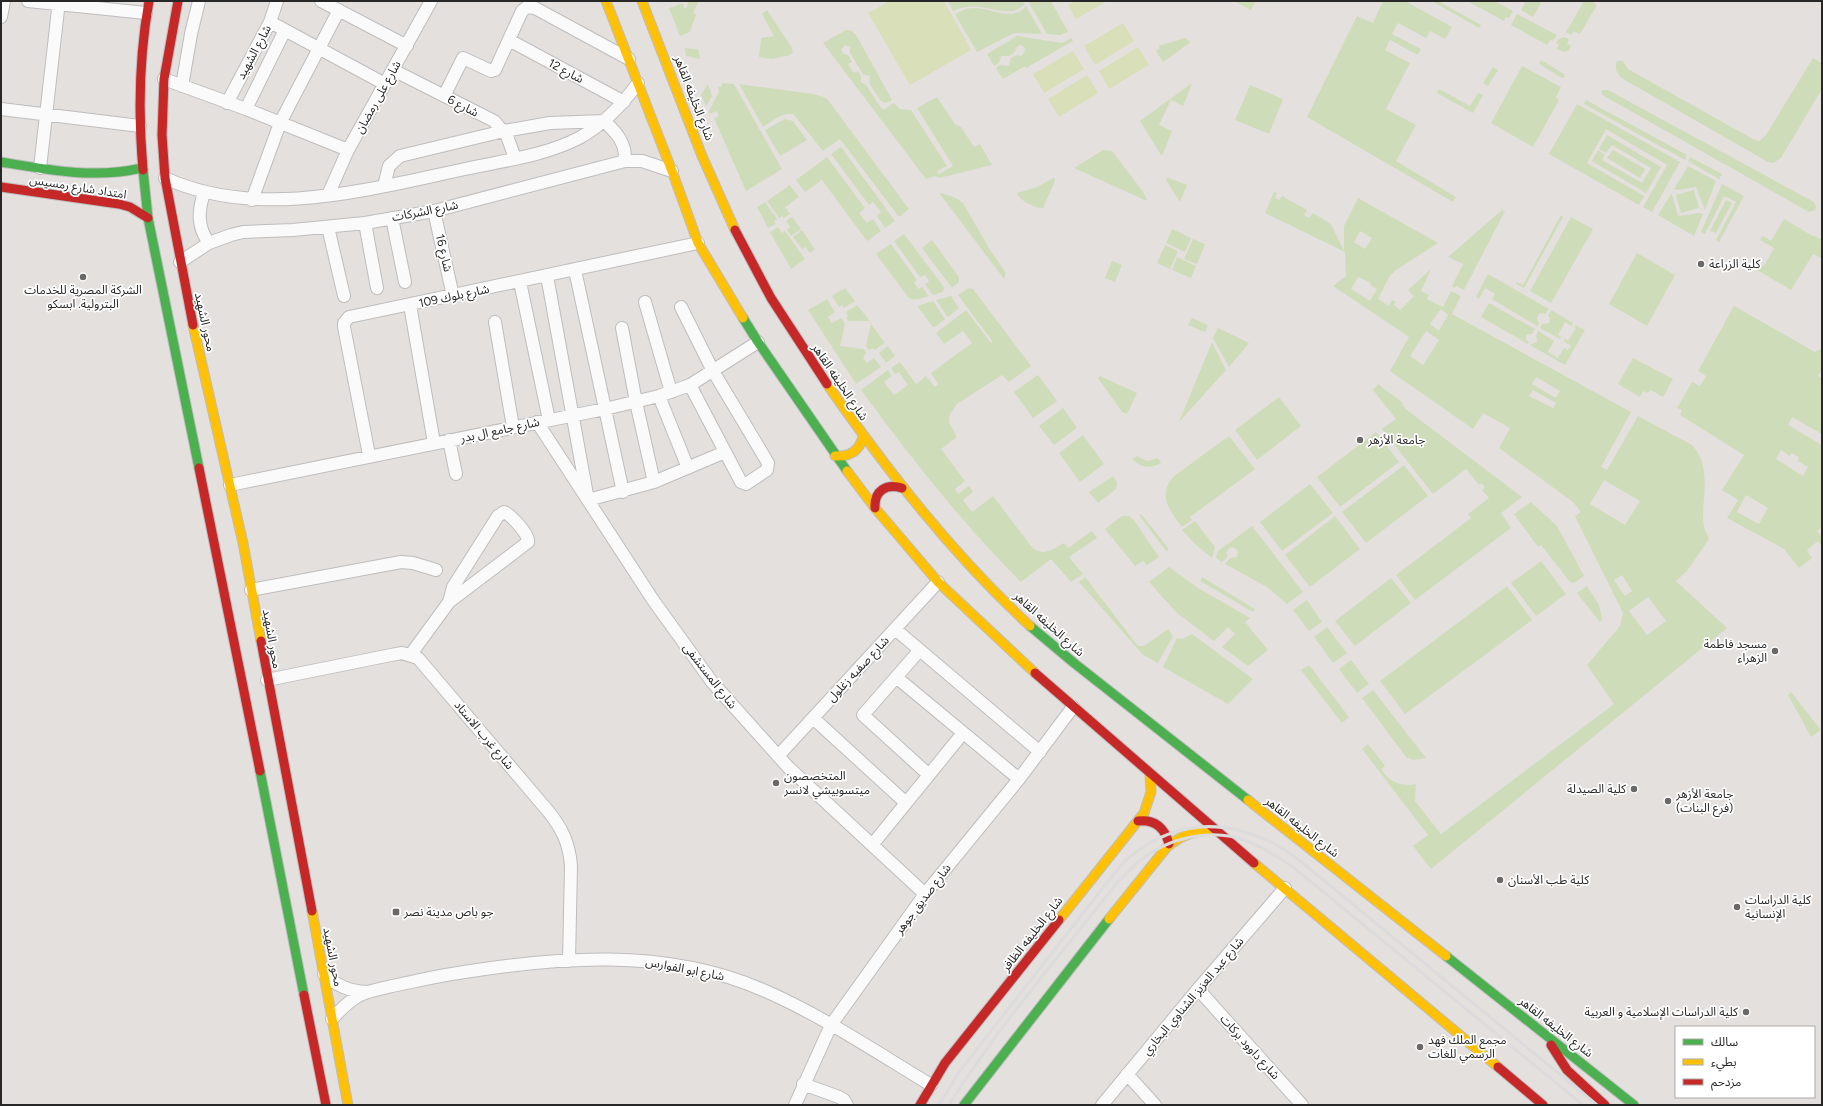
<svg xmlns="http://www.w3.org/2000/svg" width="1823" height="1106" viewBox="0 0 1823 1106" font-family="Figtree,'Noto Sans Arabic',sans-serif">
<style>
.green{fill:#cfdcba;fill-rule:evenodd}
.pitch{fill:#d9dfb8}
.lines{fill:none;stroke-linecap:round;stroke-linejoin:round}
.street-casing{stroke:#bebdbe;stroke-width:14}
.fast-casing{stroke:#bebdbe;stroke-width:11}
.slow-casing{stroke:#bebdbe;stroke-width:11}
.jam-casing{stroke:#bebdbe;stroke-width:11}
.street{stroke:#fbfafa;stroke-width:12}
.fast{stroke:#4caf50;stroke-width:9}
.slow{stroke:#ffc107;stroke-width:9}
.jam{stroke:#c62828;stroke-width:9}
.rail{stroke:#dcdcdd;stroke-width:3}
.poi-dot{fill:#696867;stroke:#fff;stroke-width:1.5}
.labels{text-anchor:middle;stroke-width:3.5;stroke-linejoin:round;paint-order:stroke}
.street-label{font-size:12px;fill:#272727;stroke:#fff}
.poi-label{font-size:12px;fill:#272727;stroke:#fff;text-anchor:start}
</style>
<rect width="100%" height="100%" fill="#e4e0de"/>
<!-- green -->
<path class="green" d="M688 1 698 2 693 13 696 15 690 32 680 36 669 8 683 3 684 8H687Z
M948 1H1023L1025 4 1020 8 1014 11C989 13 980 0 953 11Z
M1028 1H1051L1068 32 1060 35 1047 34Z
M1234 1H1256L1251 10Z
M1383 1H1405L1452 27 1445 39 1430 31 1426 38 1398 23 1392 34 1421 49 1418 55 1390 40 1385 50 1410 63 1386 109 1416 125 1396 161 1456 197 1453 202 1307 117 1357 16 1373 23Z
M1432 1H1438L1481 25 1479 28Z
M1467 1H1494L1513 11 1509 18 1506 17 1504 21Z
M1526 1H1542L1533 17 1521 10Z
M1584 1H1591L1597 5 1580 34 1574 31 1571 35 1566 32Z
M1026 6 1042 34 1014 33 977 52 955 14C961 11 966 8 973 8 991 7 1012 23 1026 6Z
M767 10 792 48 793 52 790 55 772 59 759 57 761 38 774 36 762 14Z
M1517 14 1557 35 1553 41 1550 40 1547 45 1511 25Z
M846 30 852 31 856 35 892 100 886 103 881 101 869 83 870 76 863 74 850 53V47L845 45 841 50 844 54 848 55 852 62 848 64 854 73 858 71 861 76V82L866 85 881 108 885 109 894 103 900 109 911 110 947 166 937 171 939 174 953 166 917 108 937 97 955 124 961 127 974 147 980 144 992 165 939 178 936 176 926 179 823 43Z
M1017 36 1062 43 1071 38 1073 41 1026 68 1025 66 1003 79 996 68 1000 65 1007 66 1009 65 1011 58 1017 55 1021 56 1024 53 1025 49 1023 46 1019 45 1016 48 1015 52 1009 56H1001L999 63 994 66 987 54Z
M1564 37 1569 39 1567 44 1571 46 1569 50 1565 52 1556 49 1559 45 1556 43 1559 39Z
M1185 38 1191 42 1163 62 1156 51 1160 48 1158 46Z
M685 48 698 49 700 59 686 56Z
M1813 58 1822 63V89L1781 158 1773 163 1768 162 1623 79C1617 74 1614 69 1617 61H1623L1628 69 1753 139 1759 141 1766 135Z
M1541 60 1564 74 1565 77 1562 78 1539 64Z
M1522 66 1561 87 1556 97 1559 100 1533 147 1491 123Z
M1493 67 1498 70 1488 86 1483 83Z
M722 83 734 84 782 169 746 191 714 118 719 116 717 111 710 114 709 111 719 92 718 87 722 86Z
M1192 83 1183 106 1171 100 1159 125 1172 131 1163 154 1161 155 1140 121Z
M708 84 712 96 706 106 701 95Z
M739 84 813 94 824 97 828 100 909 209 899 217 840 139 823 151 794 115C785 110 771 122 763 127Z
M1250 85 1283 99 1269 134 1235 120Z
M1439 89 1470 106 1478 93 1483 95 1473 113 1437 93Z
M1603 90H1608L1814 202 1816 207 1815 210 1809 212 1604 96 1601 93Z
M1586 100 1687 155 1685 160 1584 104Z
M1577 104 1680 162 1652 212 1643 207 1667 165 1606 129 1587 163 1644 196 1639 205 1549 154Z
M785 119 793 121 807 140 780 156 765 130Z
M1607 135 1661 167 1646 193 1592 161 1598 150 1605 155 1602 160 1642 183 1651 168 1612 145 1606 153 1599 149Z
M841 147 895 221 885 228 877 216 881 212 873 202 869 205 831 154Z
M1103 150 1112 151 1115 155 1144 193 1147 201 1074 168Z
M1613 150 1645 169 1640 178 1607 158Z
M827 157 865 208 859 213 867 223 873 219 881 231 867 241 822 180 805 192 796 180Z
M1690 157 1722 174 1719 179 1688 161Z
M1688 166 1716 181 1705 210 1696 187 1679 190 1674 189Z
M1167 177 1187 185 1180 202 1166 180Z
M1053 178 1055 179V181L1043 208C1034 208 1020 201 1017 193L1037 187Z
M1722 184 1744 196 1719 242 1716 240 1736 202 1724 196 1705 234 1701 232Z
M790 185 799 197 785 207 790 214 784 218 782 216 779 218 767 201Z
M1694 190 1699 208 1681 213 1676 195Z
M1274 192 1277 193 1275 198 1279 200 1282 196 1307 210 1304 215 1309 218 1313 213 1331 224 1344 251V226L1358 198 1438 243 1396 270 1389 277 1378 299 1389 306 1392 300 1396 302 1394 305 1400 310 1414 296 1408 290 1431 269 1421 291 1429 295 1427 299 1443 307 1451 291 1461 296 1452 314 1631 412 1601 467 1607 470 1638 416 1692 445C1711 465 1703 493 1703 518L1704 527 1709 539 1687 571 1676 581 1727 628 1431 869 1413 846 1428 835 1362 749 1368 744 1385 766 1381 769C1389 782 1401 787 1416 784L1415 801 1441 834 1614 704 1587 665 1620 626 1623 613 1575 516 1581 512 1573 502 1499 448 1510 428 1483 413 1473 429 1390 371 1409 337 1333 286 1346 276 1345 252 1265 213ZM1360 231 1372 238 1365 249 1354 242ZM1358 277 1371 283 1370 285 1377 289 1370 301 1351 289ZM1441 309 1448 315 1439 331 1430 324ZM1426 331 1439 340 1423 365 1410 356ZM1536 377 1560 391 1556 398 1532 384ZM1533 390 1556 403 1553 408 1529 396ZM1604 480 1640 501 1625 525 1590 504ZM1622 575 1632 591 1625 596 1614 580ZM1648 597 1666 621 1647 635 1629 611Z
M941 193 956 198 963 203 990 250 1006 273 1004 279 940 194Z
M1671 194 1673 197 1678 216 1698 213 1703 214 1694 236 1658 215Z
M1726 200 1732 203 1716 233 1710 231Z
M765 202 777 219 774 221 776 224 768 228 757 207Z
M1502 210 1505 211 1464 290 1456 286 1455 288 1452 286 1463 264 1448 257Z
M1561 215 1563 217 1524 288 1516 284 1517 282 1523 285Z
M792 217 801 229 791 236 787 230 790 227 786 221Z
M1571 217 1593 229 1551 303 1530 291Z
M1784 219 1811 235 1822 239V259L1813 254 1791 290 1750 266 1753 260 1764 266 1774 248 1760 240 1763 236 1771 241Z
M778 227 782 233 785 231 805 259 791 269 770 232Z
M1172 229 1191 238 1185 252 1166 243Z
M802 230 815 249 810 253 805 247 802 249 793 237Z
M904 234 944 287 943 292 933 295 925 284 929 281 925 275 920 277 894 241Z
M1193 239 1205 244 1197 264 1184 259Z
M932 240 959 277V282L952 288 922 248Z
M891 244 917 280 914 282 918 289 922 287 929 296C922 298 913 302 908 297L876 254Z
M1165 245 1178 251 1170 269 1157 263Z
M1637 253 1675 275 1647 326 1609 304Z
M1177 257 1196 266 1191 278 1172 270Z
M1112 261 1122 265 1115 282 1105 278Z
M1488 274 1549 309 1545 314 1540 313 1538 315 1537 319 1539 323 1537 326 1492 299 1495 294 1485 288 1479 299 1476 297Z
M845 288 855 301 844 308 842 305 839 307 832 296Z
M969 288 973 289 1031 366 1009 382 1002 375 957 404 950 414 949 422 957 437 941 449 965 481 955 489 958 494 969 486 973 492 963 500 972 512 993 496 1031 546C1042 558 1053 549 1064 543L1068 548 1092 531 1097 538 1069 557 1083 574 1071 582 1051 559 1021 582C962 523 910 457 861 390L888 370 892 376 884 382 894 395 908 385 899 372 895 374 891 368 900 362 916 384 926 376 935 387 938 384 931 373 972 343 963 331 944 344 936 333 966 310 991 343 993 342 958 295Z
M951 296 959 308 948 317 936 300Z
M827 299 835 312 828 317 832 323 841 318 845 324 840 346 864 349 866 353 863 358 867 363 874 358 881 367 856 384 808 310Z
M933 301 945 319 935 327 932 326 918 307 920 305Z
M1489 303 1535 329 1532 334H1528L1526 336V340L1529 342 1528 344 1481 317Z
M857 305 870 321H848L846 317 848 316 846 312Z
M1734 306 1815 352 1822 348V369L1818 376 1822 378V434L1792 417 1788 425 1822 445V527L1817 531 1822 537V547L1818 541 1807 550 1812 558 1799 568 1784 549 1727 518 1738 500 1722 490 1744 455 1680 415 1682 410 1677 408 1692 382 1700 386 1706 376 1698 371ZM1781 450 1790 456 1791 453 1799 457 1798 461 1808 467 1803 476 1776 459ZM1746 495 1768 508 1759 524 1737 512Z
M1551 310 1573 323 1572 326 1565 322 1558 335 1561 337 1560 339 1540 328 1542 324 1549 323 1550 318 1548 316Z
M1192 318 1208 325 1205 332 1188 325Z
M871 324 885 343 875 350 873 348 869 350 866 346Z
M1576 325 1585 330 1565 365 1530 345 1537 342 1536 336 1538 331 1554 341 1548 352 1558 358 1564 348 1568 350 1571 346 1564 341 1565 339 1568 341 1576 328 1574 327Z
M1218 328 1249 343 1229 367 1213 338Z
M1212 342 1226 370 1179 422Z
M888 346 895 356 886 363 879 353Z
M1633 358 1673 379 1663 397 1651 390 1647 393 1643 391 1640 397 1618 384Z
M1038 375 1057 401 1033 418 1014 392Z
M1100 376 1137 393 1127 414 1122 412 1098 378Z
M1378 384 1403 403 1402 405 1407 410 1522 497 1501 513 1511 528 1415 600 1396 575 1471 518 1468 514 1489 498 1482 490 1485 487 1481 483 1479 485 1466 469 1433 494 1382 429 1396 419 1373 390Z
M1279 397 1301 426 1257 460 1235 430Z
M1063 408 1077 428 1054 445 1039 426Z
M1376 432 1399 462 1340 507 1317 477Z
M1083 435 1104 464 1080 482 1059 453Z
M1229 436 1255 469 1190 517 1192 520 1182 527C1169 509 1157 496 1174 476Z
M1137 456 1147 461 1158 458 1161 463C1151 469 1141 468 1132 459Z
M1404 465 1428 496 1366 543 1342 512Z
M1113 476 1117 483 1116 489 1098 503 1089 492Z
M1310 484 1333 513 1282 551 1260 522Z
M1531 502 1557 526 1584 576 1574 583 1570 582 1541 545 1538 547 1514 514Z
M1141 514 1169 549 1166 551 1139 515Z
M1122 516H1129L1134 520 1159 557 1147 565 1143 561 1135 566 1105 529Z
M1335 516 1360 549 1310 587 1285 555Z
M1195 521 1215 547 1212 558 1195 544 1182 530Z
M1252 526 1303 592 1287 604 1267 587 1225 564 1230 558 1237 557 1238 553 1236 549 1232 547 1228 549 1226 553 1228 556 1222 562 1216 558 1218 551Z
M1541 561 1566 594 1536 616 1511 583Z
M1169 567 1198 588 1250 618 1245 622 1268 650 1248 666 1222 647 1235 634 1228 627 1214 641 1177 613 1149 582Z
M1085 577 1138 646H1144L1168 629 1173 636 1158 663 1143 655 1079 582Z
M1202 577 1255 609 1253 612 1200 581Z
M1391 578 1411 603 1355 646 1335 621Z
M1507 586 1532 620 1405 714 1380 681Z
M1587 586 1599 605 1602 619 1600 622 1577 593Z
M1307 600 1322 622 1309 631 1293 610Z
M1327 627 1347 653 1333 663 1314 637Z
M1192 634 1253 679 1228 704 1163 667 1177 638 1183 639Z
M1351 660 1369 684 1357 693 1339 669Z
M1309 665 1349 717 1342 723 1301 670Z
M1373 690 1426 758 1413 760 1406 757 1362 698Z
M1791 692 1821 730 1811 737 1788 695Z"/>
<!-- pitch -->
<path class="pitch" d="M890 1H944L971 50 910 85 868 13Z
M1075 1H1107L1076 19 1068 5Z
M1123 23 1134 41 1095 65 1084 46Z
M1138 47 1149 65 1109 89 1099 71Z
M1073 51 1084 69 1044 93 1033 74Z
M1087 75 1098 93 1059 117 1048 99Z"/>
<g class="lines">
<defs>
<path id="street" d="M28 1 146 13
M321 1 407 46
M1 17 4 1
M270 22 385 84
M509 40 624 102
M393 70 494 121 507 136 515 158
M164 79 246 109 348 150
M182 86 191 34 199 1
M444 96 463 58 491 71 495 70 522 11 527 7 535 8 629 59
M227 103 270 22 277 1
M1 109 140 126
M246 109 285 30
M40 168 59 1
M165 178C258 221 370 189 465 169 502 161 544 156 579 138 603 125 622 105 638 83
M384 186 389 166 400 156 504 131 550 123 604 121C617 133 626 143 625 161
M204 193C198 211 197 227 209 243
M328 195 348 150 431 1
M252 200 280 123 339 10
M434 211 453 296
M392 218 405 282
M365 223 377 288
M328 227 344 296
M180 262 209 243 231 235 243 232 293 230 365 223 434 211 625 161H642L672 171
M575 270 623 492
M547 276 588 500 654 482 725 452
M520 282 549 420
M645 302 671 392
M410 305 434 443
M681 307 713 371 768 463 767 470 746 484 741 482 690 385
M495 322 513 427
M622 328 636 402 654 482
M659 396 688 468
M537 422 653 600 712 682 788 767 925 894
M449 440 456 474
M369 455 344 327V323L349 317 698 243
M230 485 605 409 659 396 690 385 758 342
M504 512C511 515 530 535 528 542L449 602 453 587 498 516Z
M251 590 401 562 413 563 436 570
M895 629 1040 752
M919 651 863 715 929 775
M411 654 449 602
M896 677 1019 779
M267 680 391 655 402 653 418 658 548 811C562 828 569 843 571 865L569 961
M813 718 906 803
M778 756 938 582
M872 845 963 733
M324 974C337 986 349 991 367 992
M1198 989 1302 1105
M332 1019C340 1010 348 1002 358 996 369 990 381 989 392 986 412 982 432 977 452 974 554 957 665 947 763 990 821 1015 876 1052 931 1085
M1127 1074 1155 1105
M803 1084 839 1097 844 1100 847 1105
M795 1105 831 1025 925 894 1019 779 1073 707
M1102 1105 1198 989 1285 888"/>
<path id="fast" d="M1 162C49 170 94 179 142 168
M143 170 148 218 199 468
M743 318 758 342 847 471
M1030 626 1074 663 1248 800
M260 771 304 995
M1446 956 1634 1105
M964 1105 1109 919"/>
<path id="slow" d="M606 1 672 171 698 243 743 318
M642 1 702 156 735 230
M193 325 243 543 261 641
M827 384C887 470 952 554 1030 626
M835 456C850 457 859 451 863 437
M847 471 875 508 938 582 1035 673
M1248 800 1446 956
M1254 863 1498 1067
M312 911 348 1105
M1109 919 1167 847C1181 835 1196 830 1214 830
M1059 920 1144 813 1151 792 1150 774"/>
<path id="jam" d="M178 1 164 79 162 135 165 178 193 325
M143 170C138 113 139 57 149 1
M1 187 119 204 130 207 148 218
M735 230 771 298 827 384
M199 468 260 771
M875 508C874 491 886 483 902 488
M261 641 312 911
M1035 673 1254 863
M1138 821C1155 819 1165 828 1169 844
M304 995 326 1105
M1551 1045 1567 1070 1605 1105
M1498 1067 1543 1105
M920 1105 945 1063 1059 920"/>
</defs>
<!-- street casing -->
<use href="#street" class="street-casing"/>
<!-- fast casing -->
<use href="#fast" class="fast-casing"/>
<!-- slow casing -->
<use href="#slow" class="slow-casing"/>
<!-- jam casing -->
<use href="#jam" class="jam-casing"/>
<!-- street -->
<use href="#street" class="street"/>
<!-- fast -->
<use href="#fast" class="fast"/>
<!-- slow -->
<use href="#slow" class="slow"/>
<!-- jam -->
<use href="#jam" class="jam"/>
<!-- rail -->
<path class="rail" d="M939 1105 959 1072 1109 880C1116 872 1123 862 1131 856 1175 821 1221 818 1271 842 1280 846 1290 854 1299 860L1597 1105
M949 1105C997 1028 1060 955 1116 884 1123 877 1130 869 1138 862 1167 838 1211 827 1247 841 1264 848 1278 857 1293 867L1583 1105"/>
</g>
<!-- markers -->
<g class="poi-dot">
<circle cx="1701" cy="264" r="4"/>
<circle cx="83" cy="277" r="4"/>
<circle cx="1360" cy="440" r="4"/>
<circle cx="1775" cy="651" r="4"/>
<circle cx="776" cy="783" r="4"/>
<circle cx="1634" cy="789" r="4"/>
<circle cx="1668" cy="801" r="4"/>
<circle cx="1500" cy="880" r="4"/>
<circle cx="1737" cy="907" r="4"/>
<rect x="392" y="908" width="8" height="8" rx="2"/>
<circle cx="1746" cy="1012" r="4"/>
<circle cx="1420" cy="1047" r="4"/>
</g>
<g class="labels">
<!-- street labels -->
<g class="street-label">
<text transform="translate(254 52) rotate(-62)" y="4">شارع الشهيد</text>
<text transform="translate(566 71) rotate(28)" y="4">شارع 12</text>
<text transform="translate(378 97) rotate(-61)" y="4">شارع على رمضان</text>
<text transform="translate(694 98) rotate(69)" y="4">شارع الخليفه القاهر</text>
<text transform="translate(463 106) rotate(27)" y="4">شارع 6</text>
<text transform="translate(78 187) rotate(9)" y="4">امتداد شارع رمسيس</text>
<text transform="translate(425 211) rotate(-11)" y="4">شارع الشركات</text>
<text transform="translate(444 253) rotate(77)" y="4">شارع 16</text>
<text transform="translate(454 296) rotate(-12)" y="4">شارع بلوك 109</text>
<text transform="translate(205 322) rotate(78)" y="4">محور الشهيد</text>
<text transform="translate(840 382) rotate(56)" y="4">شارع الخليفه القاهر</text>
<text transform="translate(500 430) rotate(-12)" y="4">شارع جامع ال بدر</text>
<text transform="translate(1049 624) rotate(42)" y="4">شارع الخليفه القاهر</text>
<text transform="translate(272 639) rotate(80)" y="4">محور الشهيد</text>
<text transform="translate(858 669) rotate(-47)" y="4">شارع صفيه زغلول</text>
<text transform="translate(710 676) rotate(52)" y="4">شارع المستشفى</text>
<text transform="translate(484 735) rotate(50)" y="4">شارع غرب الاستاد</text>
<text transform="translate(1302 827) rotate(38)" y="4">شارع الخليفه القاهر</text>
<text transform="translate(923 899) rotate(-53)" y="4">شارع صديق جوهر</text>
<text transform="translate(1032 934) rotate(-52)" y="4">شارع الخليفه الظافر</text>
<text transform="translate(333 957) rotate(79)" y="4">محور الشهيد</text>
<text transform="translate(685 969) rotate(11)" y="4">شارع ابو الفوارس</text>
<text transform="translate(1193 996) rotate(-50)" y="4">شارع عبد العزيز الشناوي البخاري</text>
<text transform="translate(1556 1027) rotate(38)" y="4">شارع الخليفه القاهر</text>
<text transform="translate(1250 1047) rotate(48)" y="4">شارع داوود بركات</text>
</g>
<!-- poi labels -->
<g class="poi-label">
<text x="1709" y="268">كلية الزراعة</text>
<text x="83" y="294" text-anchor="middle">الشركة المصرية للخدمات<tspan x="83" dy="14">البترولية. ابسكو</tspan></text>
<text x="1368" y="444">جامعة الأزهر</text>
<text x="1767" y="648" text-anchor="end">مسجد فاطمة<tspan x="1767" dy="14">الزهراء</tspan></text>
<text x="784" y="780">المتخصصون<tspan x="784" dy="14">ميتسوبيشي لانسر</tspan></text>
<text x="1626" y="793" text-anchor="end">كلية الصيدلة</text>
<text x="1676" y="798">جامعة الأزهر<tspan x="1676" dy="14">(فرع البنات)</tspan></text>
<text x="1508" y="884">كلية طب الأسنان</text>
<text x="1745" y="904">كلية الدراسات<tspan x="1745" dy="14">الإنسانية</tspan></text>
<text x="404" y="916">جو باص مدينة نصر</text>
<text x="1738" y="1016" text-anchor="end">كلية الدراسات الإسلامية و العربية</text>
<text x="1428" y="1044">مجمع الملك فهد<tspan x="1428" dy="14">الرسمي للغات</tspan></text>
</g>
</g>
<!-- border -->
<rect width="1823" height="1106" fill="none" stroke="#272727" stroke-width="4"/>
<!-- legend -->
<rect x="1675" y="1026" width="140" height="72" fill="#ffffff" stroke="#a9a9a9"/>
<rect x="1683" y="1039" width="20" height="6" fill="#4caf50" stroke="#a9a9a9"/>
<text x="1711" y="1046" font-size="12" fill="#272727">سالك</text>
<rect x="1683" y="1059" width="20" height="6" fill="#ffc107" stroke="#a9a9a9"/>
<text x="1711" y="1066" font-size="12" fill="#272727">بطيء</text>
<rect x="1683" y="1079" width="20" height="6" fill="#c62828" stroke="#a9a9a9"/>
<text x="1711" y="1086" font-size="12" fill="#272727">مزدحم</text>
</svg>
